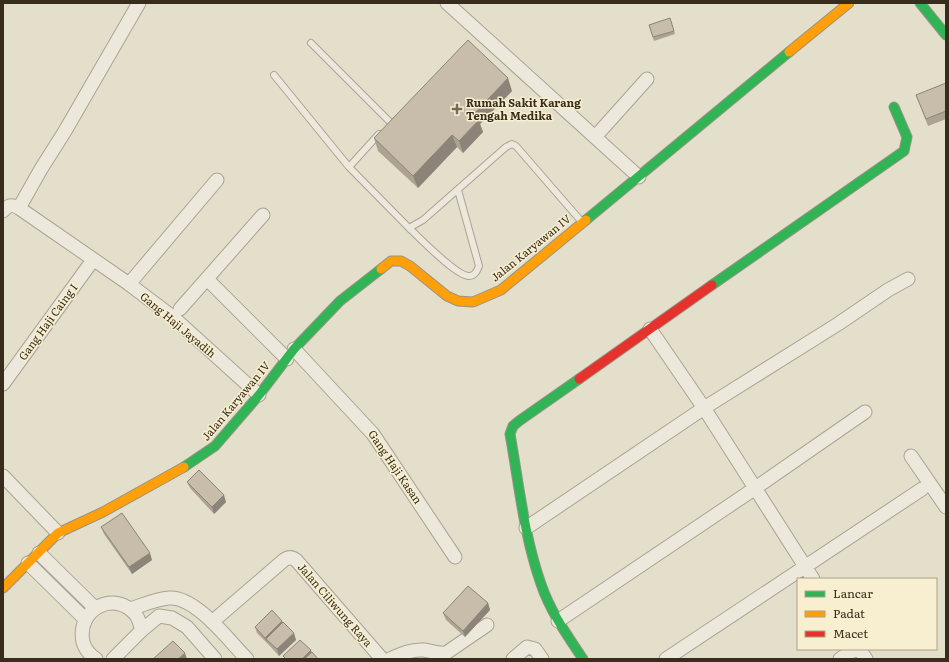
<svg xmlns="http://www.w3.org/2000/svg" width="949" height="662" viewBox="0 0 949 662" font-family="Literata,serif">
<style>
.lines{fill:none;stroke-linecap:round;stroke-linejoin:round}
.lane-casing{stroke:#a9a394;stroke-width:8}
.street-casing{stroke:#a9a394;stroke-width:15}
.fast-casing{stroke:#989384;stroke-width:11}
.slow-casing{stroke:#989384;stroke-width:11}
.jam-casing{stroke:#989384;stroke-width:11}
.lane{stroke:#ece8dc;stroke-width:6}
.street{stroke:#ece8dc;stroke-width:13}
.fast{stroke:#30b455;stroke-width:9}
.slow{stroke:#ff9f0a;stroke-width:9}
.jam{stroke:#e5322d;stroke-width:9}
.wall{fill:#aca393}
.shaded-wall{fill:#8c8478}
.building{fill:#c8bdab;stroke:#8c8478}
.poi-dot{fill:#746b59;stroke:#f7efcf;stroke-width:1.5}
.labels{text-anchor:middle;stroke-width:3;stroke-linejoin:round;paint-order:stroke}
.poi-label{font-size:11px;font-weight:bold;fill:#382c1c;stroke:#f7efcf;text-anchor:start}
.street-label{font-size:11px;fill:#382c1c;stroke:#f7efcf}
</style>
<rect width="100%" height="100%" fill="#e4dfca"/>
<g class="lines">
<defs>
<path id="lane" d="M311 43 390 122
M274 75 349 167 409 228 423 220 506 147 512 144 516 146 581 221
M349 167 379 134
M409 228C420 238 456 276 469 276 475 276 477 271 479 266L458 190"/>
<path id="street" d="M447 3 639 177
M595 137 647 79
M19 208 41 169 65 131 139 3
M3 211C8 205 12 204 19 208L129 284 174 318 259 395
M207 279 287 359
M129 284 217 180
M180 309 263 215
M650 329 704 408 813 579
M294 349 373 434 455 557
M3 384 93 260
M911 456 946 507
M3 476 58 533
M526 528 704 408 838 324 888 290 908 279
M39 553 95 608
M28 563 85 619
M130 609C143 605 156 599 169 598 196 596 229 641 247 659
M558 621 754 489 865 412
M212 622 284 560C288 557 292 557 296 560L382 659
M142 630 159 616 172 618 187 627 215 659
M859 649 866 659
M96 659C90 655 85 649 83 642 76 609 115 589 136 615 139 619 140 625 142 630L113 659
M390 659C401 654 412 649 424 650 431 651 438 654 446 653L487 625
M513 659 527 647 535 649 542 659
M666 659 922 489
M840 659 855 649"/>
<path id="fast" d="M920 3 946 35
M586 220 789 52
M712 285 904 151 907 137 894 107
M579 379 519 421 513 426 510 434C519 484 524 536 541 584 550 611 567 635 583 659
M184 467 215 446 259 395 294 349 340 301 381 269"/>
<path id="slow" d="M789 52 849 3
M381 269 391 261H401L410 266 447 296 458 301 473 302 501 290 586 220
M3 588 58 533 103 512 184 467"/>
<path id="jam" d="M579 379 712 285"/>
</defs>
<!-- lane casing -->
<use href="#lane" class="lane-casing"/>
<!-- street casing -->
<use href="#street" class="street-casing"/>
<!-- fast casing -->
<use href="#fast" class="fast-casing"/>
<!-- slow casing -->
<use href="#slow" class="slow-casing"/>
<!-- jam casing -->
<use href="#jam" class="jam-casing"/>
<!-- lane -->
<use href="#lane" class="lane"/>
<!-- street -->
<use href="#street" class="street"/>
<!-- fast -->
<use href="#fast" class="fast"/>
<!-- slow -->
<use href="#slow" class="slow"/>
<!-- jam -->
<use href="#jam" class="jam"/>
</g>
<!-- wall -->
<path class="wall" d="M670 18 675 34 654 41 649 25Z
M946 83V119L928 126 916 95Z
M512 91 480 124 483 132 463 153 457 147 418 188 378 151 374 138Z
M187 482 226 502 214 514 190 488Z
M101 527 152 560 132 574 104 534Z
M488 603 490 610 465 637 446 620 443 613Z
M282 621 283 623 296 640 279 656 269 645 257 633 255 627Z"/>
<!-- shaded-wall -->
<path class="shaded-wall" d="M508 78 512 91 480 124 483 132 463 153 459 141 474 114Z
M452 135 457 147 418 188 413 176Z
M224 495 226 502 214 514 212 507Z
M150 553 152 560 132 574 129 567Z
M488 603 490 610 465 637 463 631Z
M282 621 285 627 266 639 268 644 265 638Z
M294 633 296 640 279 656 277 649Z
M311 650 313 657 311 659H302Z
M185 653 187 659H178Z"/>
<!-- building -->
<path class="building" d="M670 18 674 31 653 37 649 25Z
M468 40 508 78 474 114 479 120 459 141 452 135 413 176 374 138Z
M946 83V111L926 119 916 95Z
M199 470 224 495 212 507 187 482Z
M122 513 150 553 129 567 101 527Z
M468 586 488 603 463 631 443 613Z
M272 610 282 621 265 638 255 627Z
M283 622 294 633 277 649 266 639Z
M300 640 311 650 302 659H286L283 656Z
M173 641 185 653 178 659H153Z
M312 652 318 659H304Z"/>
<!-- markers -->
<path class="poi-dot" d="M455 103h4v4h4v4h-4v4h-4v-4h-4v-4h4z"/>
<g class="labels">
<!-- poi labels -->
<g class="poi-label">
<text x="466" y="107">Rumah Sakit Karang<tspan x="466" dy="13">Tengah Medika</tspan></text>
</g>
<!-- street labels -->
<g class="street-label">
<text transform="translate(531 248) rotate(-39)" y="4">Jalan Karyawan IV</text>
<text transform="translate(48 322) rotate(-54)" y="4">Gang Haji Caing I</text>
<text transform="translate(178 325) rotate(40)" y="4">Gang Haji Jayadih</text>
<text transform="translate(236 401) rotate(-50)" y="4">Jalan Karyawan IV</text>
<text transform="translate(395 467) rotate(56)" y="4">Gang Haji Kasan</text>
<text transform="translate(335 605) rotate(49)" y="4">Jalan Ciliwung Raya</text>
</g>
</g>
<!-- border -->
<rect width="949" height="662" fill="none" stroke="#382c1c" stroke-width="8"/>
<!-- legend -->
<rect x="797" y="578" width="140" height="72" fill="#f7efcf" stroke="#aba187"/>
<rect x="805" y="591" width="20" height="6" fill="#30b455" stroke="#aba187"/>
<text x="833" y="598" font-size="12" fill="#382c1c">Lancar</text>
<rect x="805" y="611" width="20" height="6" fill="#ff9f0a" stroke="#aba187"/>
<text x="833" y="618" font-size="12" fill="#382c1c">Padat</text>
<rect x="805" y="631" width="20" height="6" fill="#e5322d" stroke="#aba187"/>
<text x="833" y="638" font-size="12" fill="#382c1c">Macet</text>
</svg>
